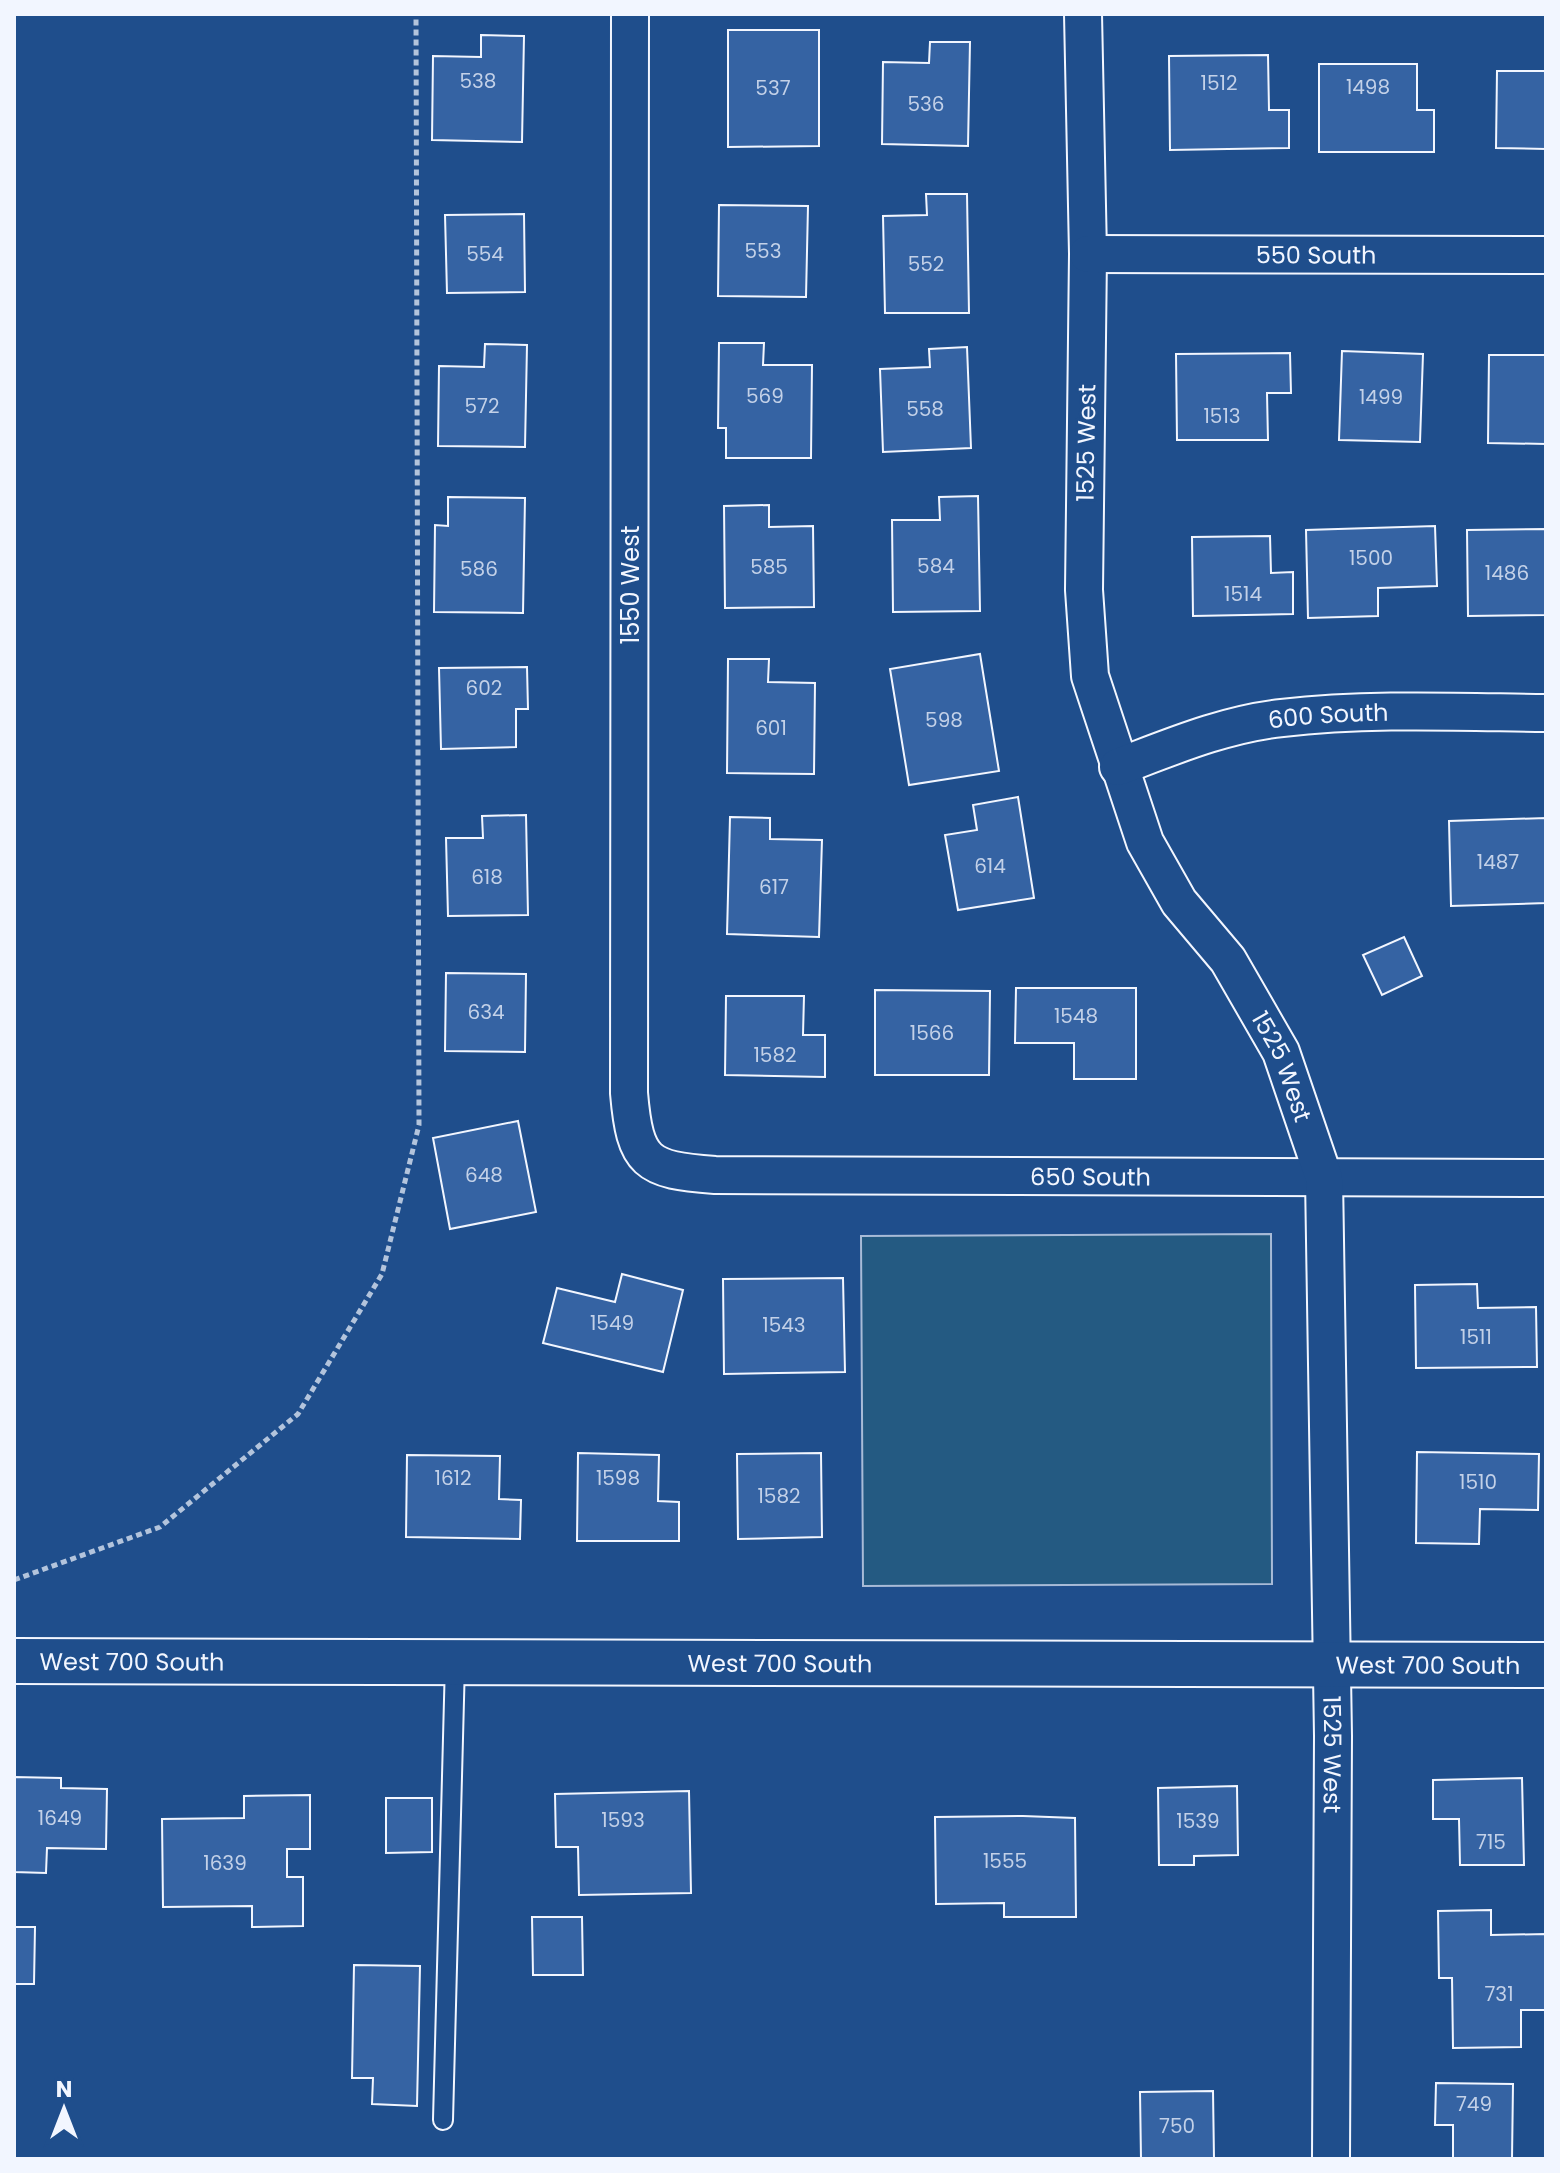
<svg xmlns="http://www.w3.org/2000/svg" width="1560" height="2173" font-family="Poppins,sans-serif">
<rect width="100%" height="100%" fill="#1f4e8c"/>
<polygon fill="#245a82" stroke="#a8bbd7" stroke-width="2" points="1271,1234 1272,1584 863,1586 861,1236"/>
<g fill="#3563a3" stroke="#f2f6ff" stroke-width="2">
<polygon points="728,30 819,30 819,146 728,147"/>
<polygon points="481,35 524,36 522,142 432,140 433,56 481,57"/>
<polygon points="930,42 970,42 968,146 882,144 883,62 929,63"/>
<polygon points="1268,55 1269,110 1289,110 1289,148 1170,150 1169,56"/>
<polygon points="1319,64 1417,64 1417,110 1434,110 1434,152 1319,152"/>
<polygon points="1497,71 1546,71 1546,149 1496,148"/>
<polygon points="926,194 967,194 969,313 885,313 883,216 927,215"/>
<polygon points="719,205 808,206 806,297 718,296"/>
<polygon points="524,214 525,292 447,293 445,215"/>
<polygon points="719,343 764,343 763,365 812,365 811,458 726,458 726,428 718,428"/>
<polygon points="485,344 527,345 525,447 438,446 439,366 484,367"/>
<polygon points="967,347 971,448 883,452 880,369 930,367 929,349"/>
<polygon points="1342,351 1423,354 1420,442 1339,440"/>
<polygon points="1290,353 1291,393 1267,393 1268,440 1177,440 1176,354"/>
<polygon points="1489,355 1546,355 1546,444 1488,443"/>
<polygon points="978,496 980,611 893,612 892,520 940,520 939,497"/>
<polygon points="448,497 525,498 523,613 434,612 435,525 448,526"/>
<polygon points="769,505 769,527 813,526 814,607 725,608 724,506"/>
<polygon points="1435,526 1437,586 1378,588 1378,616 1308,618 1306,530"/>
<polygon points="1546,529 1546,615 1468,616 1467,530"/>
<polygon points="1270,536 1271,573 1293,572 1293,614 1193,616 1192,537"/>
<polygon points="980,654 999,771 909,785 890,669"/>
<polygon points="728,659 769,659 768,682 815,683 814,774 727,773"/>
<polygon points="527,667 528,709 516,709 516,747 441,749 439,668"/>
<polygon points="1018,797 1034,898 958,910 945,835 977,830 973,805"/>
<polygon points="526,815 528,915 448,916 446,838 483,838 482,816"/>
<polygon points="730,817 770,818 770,839 822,840 819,937 727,934"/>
<polygon points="1546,818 1546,903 1451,906 1449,821"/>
<polygon points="1404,937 1422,976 1382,995 1363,955"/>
<polygon points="446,973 526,974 525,1052 445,1051"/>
<polygon points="1016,988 1136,988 1136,1079 1074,1079 1074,1043 1015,1043"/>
<polygon points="875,990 990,991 989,1075 875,1075"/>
<polygon points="726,996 804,996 803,1035 825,1035 825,1077 725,1075"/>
<polygon points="518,1121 536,1212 450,1229 433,1138"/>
<polygon points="622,1274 683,1290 663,1372 543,1343 557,1288 615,1302"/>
<polygon points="843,1278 845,1372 724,1374 723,1279"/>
<polygon points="1477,1284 1478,1308 1536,1307 1537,1367 1416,1368 1415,1285"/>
<polygon points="1417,1452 1539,1454 1538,1510 1480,1509 1479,1544 1416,1543"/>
<polygon points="578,1453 659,1455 658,1501 679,1502 679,1541 577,1541"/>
<polygon points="821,1453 822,1537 738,1539 737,1454"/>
<polygon points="407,1455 500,1456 499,1499 521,1500 520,1539 406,1537"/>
<polygon points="14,1777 61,1778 61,1788 107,1789 106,1849 47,1848 46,1873 14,1872"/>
<polygon points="1522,1778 1524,1865 1460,1865 1459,1819 1433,1819 1433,1780"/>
<polygon points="1237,1786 1238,1855 1194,1856 1194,1865 1159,1865 1158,1788"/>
<polygon points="689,1791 691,1893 579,1895 578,1847 556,1847 555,1794"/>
<polygon points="310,1795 310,1849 287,1849 287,1877 303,1877 303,1926 252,1927 252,1906 163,1907 162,1819 244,1818 244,1796"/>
<polygon points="386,1798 432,1798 432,1852 386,1853"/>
<polygon points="1023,1816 1075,1818 1076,1917 1004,1917 1004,1903 936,1904 935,1817"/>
<polygon points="1491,1910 1491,1935 1546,1934 1546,2010 1521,2010 1521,2047 1453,2048 1452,1978 1439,1978 1438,1911"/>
<polygon points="532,1917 582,1917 583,1975 533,1975"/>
<polygon points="14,1927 35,1927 34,1984 14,1984"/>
<polygon points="354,1965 420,1966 417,2106 372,2104 373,2078 352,2078"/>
<polygon points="1436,2083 1513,2084 1512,2159 1453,2159 1453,2125 1435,2125"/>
<polygon points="1213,2091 1214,2159 1141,2159 1140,2092"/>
</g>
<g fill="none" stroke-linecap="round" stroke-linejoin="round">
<g stroke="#f2f6ff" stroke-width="22">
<polyline id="service" points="443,2120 455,1662"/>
</g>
<g stroke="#f2f6ff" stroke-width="40">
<g id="minor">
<path id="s1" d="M630 14 629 1093C635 1163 646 1170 715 1175L1546 1178"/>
<path id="s2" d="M1083 14 1088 254 1084 590 1090 676 1145 842 1179 902 1228 960 1281 1052 1324 1178 1333 1736 1331 2159"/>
<path id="s3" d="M1088 254 1546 255"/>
<path id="s4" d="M1118 767C1171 747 1225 724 1282 718 1369 708 1459 712 1546 713"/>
</g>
</g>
<g stroke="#f2f6ff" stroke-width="48">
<g id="tertiary">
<path id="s5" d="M14 1661 1546 1665"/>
</g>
</g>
<polyline stroke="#b3c4dc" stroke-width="5" stroke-dasharray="6 4" stroke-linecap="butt" points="14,1580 160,1527 298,1414 382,1274 419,1125 416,14"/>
<use href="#service" stroke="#1f4e8c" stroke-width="18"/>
<use href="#minor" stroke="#1f4e8c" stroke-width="36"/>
<use href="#tertiary" stroke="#1f4e8c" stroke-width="44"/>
</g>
<g text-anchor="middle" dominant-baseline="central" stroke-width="6" stroke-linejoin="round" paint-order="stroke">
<g font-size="20" fill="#c3d1e8">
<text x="478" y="81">538</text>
<text x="1219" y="83">1512</text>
<text x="1368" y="87">1498</text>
<text x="773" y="88">537</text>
<text x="926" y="104">536</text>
<text x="763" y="251">553</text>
<text x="485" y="254">554</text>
<text x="926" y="264">552</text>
<text x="765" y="396">569</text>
<text x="1381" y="397">1499</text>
<text x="482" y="406">572</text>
<text x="925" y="409">558</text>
<text x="1222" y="416">1513</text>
<text x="1371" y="558">1500</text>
<text x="936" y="566">584</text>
<text x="769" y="567">585</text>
<text x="479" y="569">586</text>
<text x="1507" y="573">1486</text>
<text x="1243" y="594">1514</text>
<text x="484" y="688">602</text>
<text x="944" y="720">598</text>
<text x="771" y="728">601</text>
<text x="1498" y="862">1487</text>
<text x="990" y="866">614</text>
<text x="487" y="877">618</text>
<text x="774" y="887">617</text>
<text x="486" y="1012">634</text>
<text x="1076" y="1016">1548</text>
<text x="932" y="1033">1566</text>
<text x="775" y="1055">1582</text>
<text x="484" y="1175">648</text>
<text x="612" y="1323">1549</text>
<text x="784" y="1325">1543</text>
<text x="1476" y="1337">1511</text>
<text x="453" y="1478">1612</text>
<text x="618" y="1478">1598</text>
<text x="1478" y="1482">1510</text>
<text x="779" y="1496">1582</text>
<text x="60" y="1818">1649</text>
<text x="623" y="1820">1593</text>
<text x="1198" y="1821">1539</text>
<text x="1491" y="1842">715</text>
<text x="1005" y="1861">1555</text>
<text x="225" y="1863">1639</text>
<text x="1499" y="1994">731</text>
<text x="1474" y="2104">749</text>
<text x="1177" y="2126">750</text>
</g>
<g font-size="24" fill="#f2f6ff" stroke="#1f4e8c">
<text stroke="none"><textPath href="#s3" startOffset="228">550 South</textPath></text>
<text transform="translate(1086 443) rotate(-89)">1525 West</text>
<text transform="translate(630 585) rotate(-90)">1550 West</text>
<text stroke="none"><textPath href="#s4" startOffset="218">600 South</textPath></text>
<text stroke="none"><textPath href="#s2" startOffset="1102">1525 West</textPath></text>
<text stroke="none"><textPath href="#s1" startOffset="1594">650 South</textPath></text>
<text stroke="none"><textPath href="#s5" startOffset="118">West 700 South</textPath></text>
<text stroke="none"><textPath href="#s5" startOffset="766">West 700 South</textPath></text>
<text stroke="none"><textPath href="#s5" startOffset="1414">West 700 South</textPath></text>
<text stroke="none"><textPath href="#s2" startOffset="1798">1525 West</textPath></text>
</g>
</g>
<rect width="1560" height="2173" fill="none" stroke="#f2f6ff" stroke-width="32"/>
<g transform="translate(64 2109)" stroke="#1f4e8c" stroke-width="6" paint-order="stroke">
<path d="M0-6L14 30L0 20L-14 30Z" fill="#f2f6ff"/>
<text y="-12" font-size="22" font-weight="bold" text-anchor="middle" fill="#f2f6ff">N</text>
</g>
</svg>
